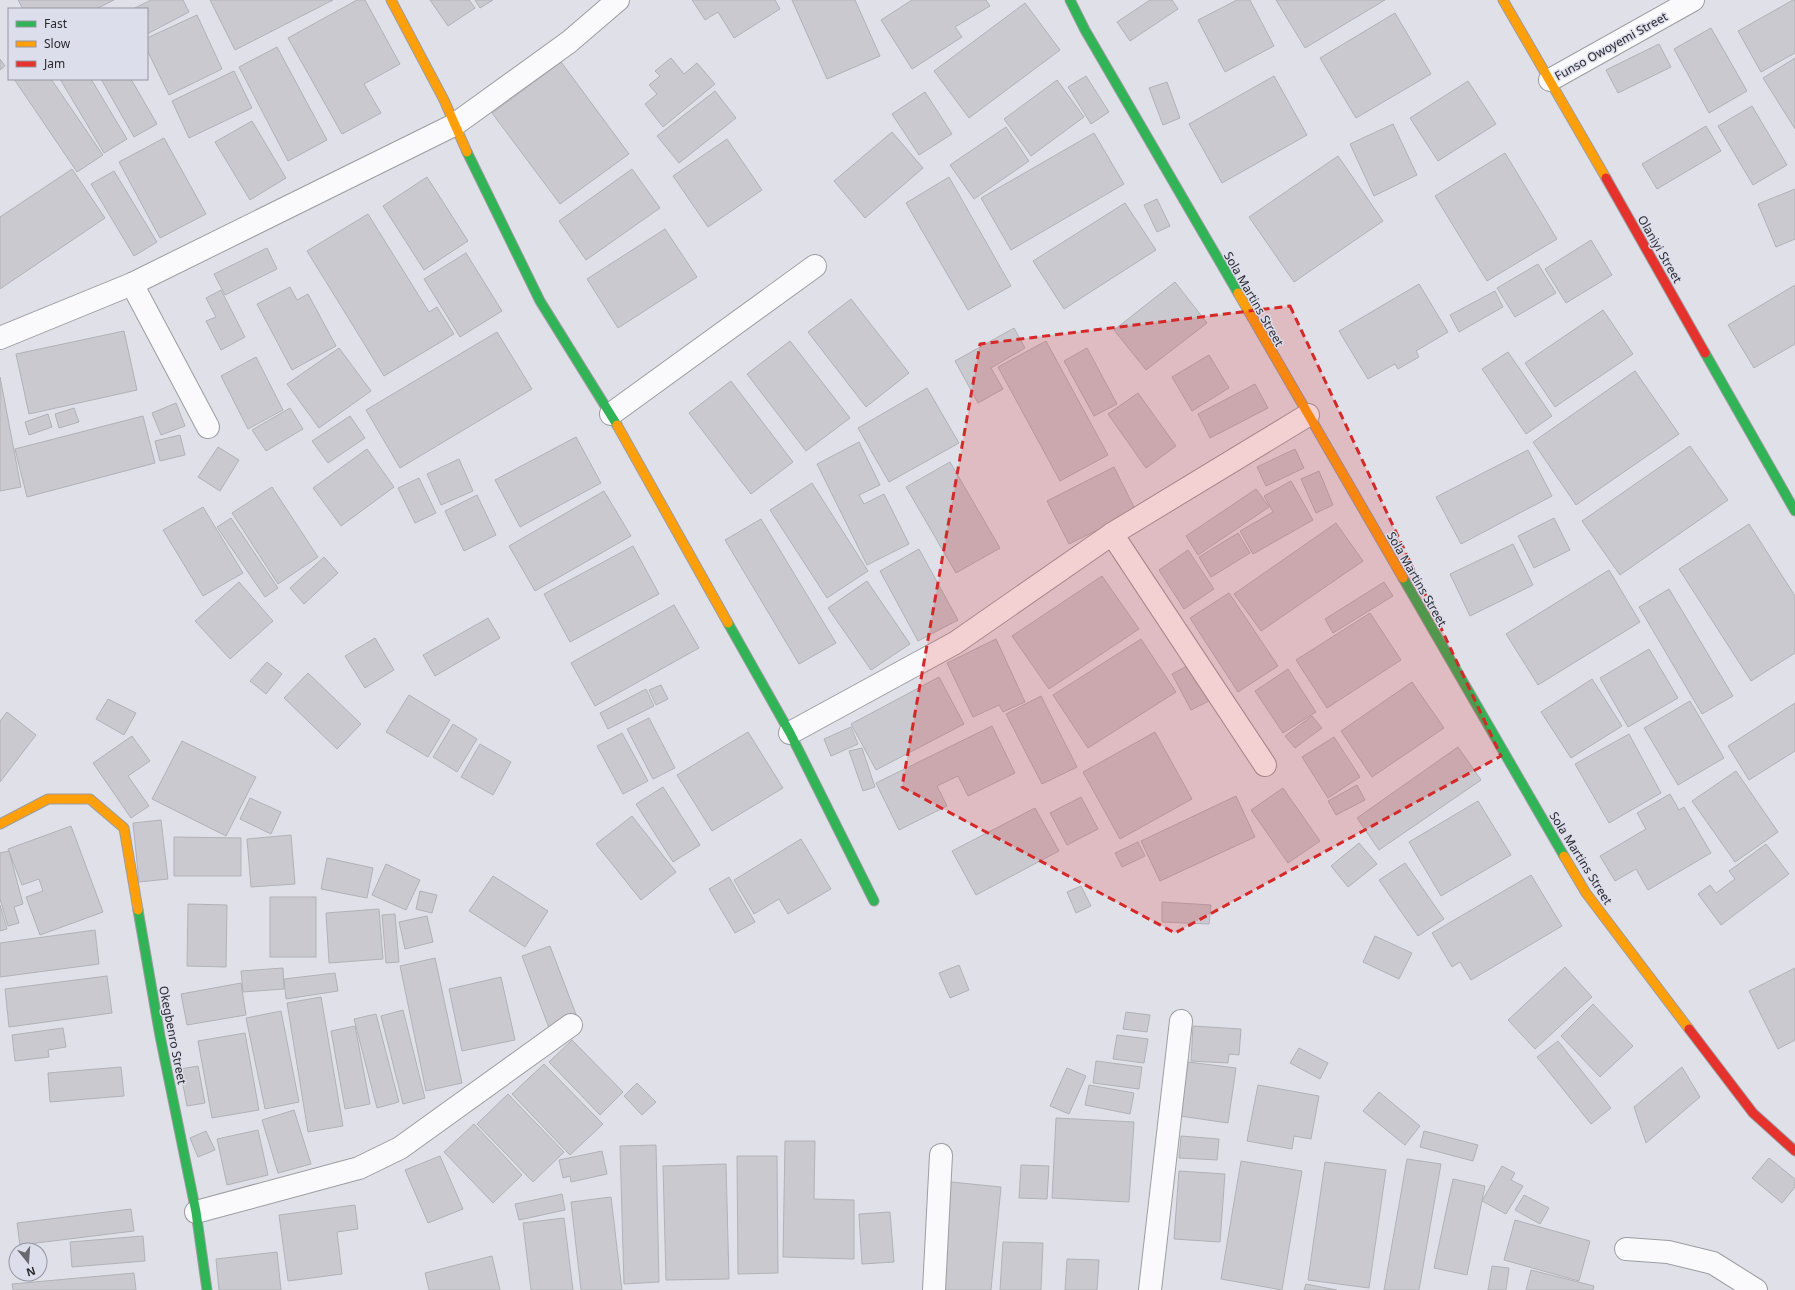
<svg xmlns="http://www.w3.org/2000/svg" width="1795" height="1290" font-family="'Noto Sans',sans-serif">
<rect width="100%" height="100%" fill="#e0e1e8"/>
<g fill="#c9c9cf" stroke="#b1b2b7">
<polygon points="18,0 114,0 96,9 23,9"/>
<polygon points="151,0 183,0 189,12 147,34 147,9 133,9"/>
<polygon points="210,0 333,0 235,50"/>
<polygon points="357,0 365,0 400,64 364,84 381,113 342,134 288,38"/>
<polygon points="430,0 469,0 475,8 448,26"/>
<polygon points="475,0 493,0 480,8"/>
<polygon points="692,0 775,0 780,9 734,38 718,12 705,20"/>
<polygon points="792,0 855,0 880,56 827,79"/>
<polygon points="912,0 986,0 990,6 955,27 962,37 912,69 881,20"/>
<polygon points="1150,0 1172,0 1178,9 1130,41 1117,22"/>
<polygon points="1237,0 1250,0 1274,46 1225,72 1198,20"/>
<polygon points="1276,0 1385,0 1305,48"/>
<polygon points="1793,0 1795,0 1795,53 1761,72 1738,31"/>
<polygon points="1025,3 1060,50 969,118 934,71"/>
<polygon points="1395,13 1431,74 1356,118 1320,58"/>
<polygon points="197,15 222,69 169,95 147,50 147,38"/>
<polygon points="1711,28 1747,91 1709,113 1674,49"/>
<polygon points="1659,44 1671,67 1618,93 1606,70"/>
<polygon points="277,47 327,140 288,161 239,67"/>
<polygon points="671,58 684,74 697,63 715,84 663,127 645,104 657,94 649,85 660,76 655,71"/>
<polygon points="1795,58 1795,129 1763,78"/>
<polygon points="0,59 5,66 0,70"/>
<polygon points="561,62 629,154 560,204 492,113"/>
<polygon points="234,71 252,108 189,138 172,101"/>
<polygon points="1086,76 1109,112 1091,124 1068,87"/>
<polygon points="1274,76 1307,135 1222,183 1189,124"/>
<polygon points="14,79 51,79 103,155 77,172"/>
<polygon points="60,79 91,79 127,139 104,153"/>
<polygon points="101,79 131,79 157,124 134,137"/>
<polygon points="1057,80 1084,117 1031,156 1004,119"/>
<polygon points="1468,81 1496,124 1438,161 1410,118"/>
<polygon points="1167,82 1180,118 1163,125 1149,88"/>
<polygon points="715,91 736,118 679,163 657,136"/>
<polygon points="925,92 952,134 919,155 892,114"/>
<polygon points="1752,106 1787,165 1753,185 1718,126"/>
<polygon points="252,121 286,178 250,200 215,142"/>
<polygon points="1393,124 1417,175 1374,196 1350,144"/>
<polygon points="1706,126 1721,151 1657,189 1642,164"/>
<polygon points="1006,127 1029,161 974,199 950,165"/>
<polygon points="892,132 923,168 865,218 834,181"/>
<polygon points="1094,133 1124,184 1011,250 981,198"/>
<polygon points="164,138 206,214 160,238 119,162"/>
<polygon points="727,139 762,190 708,227 673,176"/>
<polygon points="1505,153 1557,239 1487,281 1435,196"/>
<polygon points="1338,156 1383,221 1294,282 1249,217"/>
<polygon points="72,169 105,218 0,289 0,217"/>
<polygon points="632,169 660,208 586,260 559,221"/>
<polygon points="114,171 157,242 134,256 91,184"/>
<polygon points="427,177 468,241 424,270 383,206"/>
<polygon points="949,177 1011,286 968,310 906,203"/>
<polygon points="1795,189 1795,239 1776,247 1758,204"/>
<polygon points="1157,199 1170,226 1157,232 1144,205"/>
<polygon points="1125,203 1156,250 1064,309 1033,261"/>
<polygon points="368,214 429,312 437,307 454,334 384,376 307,251"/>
<polygon points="665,229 697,277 618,328 587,279"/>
<polygon points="1591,240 1612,275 1566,303 1545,269"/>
<polygon points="267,248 277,269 225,295 214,274"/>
<polygon points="466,253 502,311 460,337 424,279"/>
<polygon points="1538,264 1556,293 1515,317 1497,288"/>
<polygon points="1175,282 1207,323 1146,370 1114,330"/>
<polygon points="1419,284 1448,332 1416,351 1419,357 1398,369 1395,364 1368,379 1339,331"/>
<polygon points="1795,285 1795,344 1754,368 1728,325"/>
<polygon points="290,287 297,300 308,294 336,346 292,370 257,304"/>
<polygon points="221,290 245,337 221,350 206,321 216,317 206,298"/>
<polygon points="1495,291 1503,307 1459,332 1450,315"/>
<polygon points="851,299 909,373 866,407 808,332"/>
<polygon points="1603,310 1633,354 1555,407 1525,363"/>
<polygon points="1014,328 1025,348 991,368 1003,389 978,403 955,361"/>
<polygon points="124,331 137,390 29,414 16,354"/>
<polygon points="497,332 532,389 400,468 366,410"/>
<polygon points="790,341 850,418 806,451 747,374"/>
<polygon points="1046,341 1108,455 1060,481 998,367"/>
<polygon points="339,348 371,391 319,428 287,384"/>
<polygon points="1087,348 1117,404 1094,416 1064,361"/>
<polygon points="1508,352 1552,416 1526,434 1482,369"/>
<polygon points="1209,355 1229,388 1192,411 1172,377"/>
<polygon points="256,357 283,410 248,429 221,376"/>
<polygon points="1635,371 1679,434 1576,505 1533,442"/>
<polygon points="0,377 21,487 0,491"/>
<polygon points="731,381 793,462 751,494 689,413"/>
<polygon points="1255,384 1268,408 1210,438 1198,414"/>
<polygon points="927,388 959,443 889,482 858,428"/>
<polygon points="1138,393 1176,446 1146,468 1108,414"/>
<polygon points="176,403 185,426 161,435 152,413"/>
<polygon points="74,408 79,422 59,428 55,414"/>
<polygon points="290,408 303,429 266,451 252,430"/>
<polygon points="48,414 52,427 29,435 25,422"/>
<polygon points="143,416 155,463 27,497 15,449"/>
<polygon points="350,416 365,438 328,463 312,441"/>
<polygon points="180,435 185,455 160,461 155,441"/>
<polygon points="576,437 601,483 520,527 495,480"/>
<polygon points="859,442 880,485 859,495 864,504 884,494 909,544 867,565 817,464"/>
<polygon points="1690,446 1728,500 1620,575 1582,521"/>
<polygon points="218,447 239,460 220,491 198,477"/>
<polygon points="367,449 394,487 341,526 313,488"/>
<polygon points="1295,449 1304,468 1266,486 1257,467"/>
<polygon points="1528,450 1552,496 1461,544 1436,497"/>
<polygon points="459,459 473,491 441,505 427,474"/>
<polygon points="950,462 1000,548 956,573 906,487"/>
<polygon points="1114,467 1136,511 1069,544 1047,501"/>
<polygon points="1319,471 1333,505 1316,513 1301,479"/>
<polygon points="419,478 436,513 415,523 398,488"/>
<polygon points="1291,481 1313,520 1253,554 1240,531 1273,512 1264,496"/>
<polygon points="812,483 868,571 827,598 770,510"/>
<polygon points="272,487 318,557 278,584 232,513"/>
<polygon points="1256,489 1269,507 1198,555 1186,536"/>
<polygon points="604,491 631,536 535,591 509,546"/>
<polygon points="477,495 496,535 464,551 445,511"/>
<polygon points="203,507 243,573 203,596 163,530"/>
<polygon points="231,518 278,588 265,597 217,527"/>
<polygon points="1554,518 1570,550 1534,568 1518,536"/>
<polygon points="761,519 836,643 799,664 725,540"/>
<polygon points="1336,523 1363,561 1261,631 1234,594"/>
<polygon points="1749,524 1795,596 1795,653 1751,681 1679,569"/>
<polygon points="1238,533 1250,553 1211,577 1199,557"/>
<polygon points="1513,544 1533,585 1470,616 1450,574"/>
<polygon points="633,546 659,594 570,642 544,594"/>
<polygon points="919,549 958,620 918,641 880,571"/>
<polygon points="1188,550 1214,589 1184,609 1159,570"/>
<polygon points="324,557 338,573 304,604 290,588"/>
<polygon points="1609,570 1640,622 1538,685 1506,634"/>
<polygon points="1102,576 1139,629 1049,689 1012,636"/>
<polygon points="867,581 910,644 871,670 828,608"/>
<polygon points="239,582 273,621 230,659 195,621"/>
<polygon points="1384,582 1393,596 1333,633 1325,619"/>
<polygon points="1669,589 1733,696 1702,714 1639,607"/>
<polygon points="1229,593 1278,666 1238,692 1190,618"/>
<polygon points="674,605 699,648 595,706 571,663"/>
<polygon points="1370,613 1401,660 1327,708 1296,660"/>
<polygon points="488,618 500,638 435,676 423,655"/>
<polygon points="375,638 394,670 365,688 345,656"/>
<polygon points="996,639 1025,702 1003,712 999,705 973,717 947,663"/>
<polygon points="1141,639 1176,692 1088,748 1053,695"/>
<polygon points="1649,649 1678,698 1628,727 1600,678"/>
<polygon points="267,662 282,674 266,694 250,681"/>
<polygon points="1189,665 1209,701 1191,710 1172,674"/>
<polygon points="1288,669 1316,712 1283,733 1255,691"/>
<polygon points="308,673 361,724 337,749 284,698"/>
<polygon points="939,677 964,724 876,770 851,724"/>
<polygon points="1592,679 1622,726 1571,758 1541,712"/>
<polygon points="1412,682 1444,728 1372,777 1341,731"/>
<polygon points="661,685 668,699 656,705 649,690"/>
<polygon points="646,689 654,706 608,729 600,713"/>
<polygon points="409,695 450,720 428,757 386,732"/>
<polygon points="1041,696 1077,767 1042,784 1006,714"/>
<polygon points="108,699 136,713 124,735 96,719"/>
<polygon points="1690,701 1724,758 1678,785 1644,728"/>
<polygon points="1795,703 1795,751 1749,780 1728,746"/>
<polygon points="7,712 36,735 0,782 0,721"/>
<polygon points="1312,716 1322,728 1295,748 1285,736"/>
<polygon points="649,718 675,768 653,779 627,729"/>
<polygon points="453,724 477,739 457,772 433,757"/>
<polygon points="992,726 1015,773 968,796 958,776 937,786 947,806 899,830 876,783"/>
<polygon points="851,727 858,744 831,756 824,739"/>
<polygon points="748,732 783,788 712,831 677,775"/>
<polygon points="1155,732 1192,799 1120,839 1083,772"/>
<polygon points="622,733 648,781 623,794 597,746"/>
<polygon points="1629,734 1661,793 1609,823 1575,764"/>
<polygon points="132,736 150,761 128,776 149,806 131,818 93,763"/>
<polygon points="1334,737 1360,777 1328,798 1302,757"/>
<polygon points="182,741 256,777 226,836 152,799"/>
<polygon points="480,744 511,762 493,795 461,777"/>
<polygon points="1458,747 1481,780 1379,850 1357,818"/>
<polygon points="862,748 875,787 863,791 849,751"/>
<polygon points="1736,771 1778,832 1735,862 1692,801"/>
<polygon points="1357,785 1365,800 1336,815 1328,801"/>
<polygon points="663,787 700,845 673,862 636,804"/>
<polygon points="1283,788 1320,841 1288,863 1251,810"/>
<polygon points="1670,794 1679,810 1684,807 1711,853 1648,890 1636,869 1615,881 1600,856 1646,829 1637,813"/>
<polygon points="1236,796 1255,837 1160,881 1141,841"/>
<polygon points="1081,797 1098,829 1067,845 1050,813"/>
<polygon points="250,798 281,812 271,834 240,819"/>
<polygon points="1478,801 1511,855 1441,896 1409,842"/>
<polygon points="1035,808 1059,851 976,895 952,851"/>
<polygon points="632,816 676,872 641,900 596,844"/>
<polygon points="161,820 168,879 139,882 133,823"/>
<polygon points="71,826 103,912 40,935 26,897 43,891 39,879 22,885 8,849"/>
<polygon points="291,835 295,884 251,887 247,839"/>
<polygon points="174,837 241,838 241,876 174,876"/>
<polygon points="801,839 831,889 788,914 779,899 754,914 734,880"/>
<polygon points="1138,842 1145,856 1122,867 1115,853"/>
<polygon points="1359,843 1377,864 1348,887 1331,866"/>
<polygon points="1766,844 1789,874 1721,925 1698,894 1710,885 1716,893 1735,879 1729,871"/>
<polygon points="9,851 23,904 14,907 19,923 8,926 0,899 0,853"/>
<polygon points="327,858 373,868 367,898 321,889"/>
<polygon points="1405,863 1444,919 1418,936 1379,880"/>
<polygon points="386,864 420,880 406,910 372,895"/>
<polygon points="1531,875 1562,926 1471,980 1460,962 1452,967 1432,933"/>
<polygon points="493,876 548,911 525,947 469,911"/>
<polygon points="729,877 755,922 735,933 709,889"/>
<polygon points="1081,886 1091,906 1076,913 1067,892"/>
<polygon points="420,891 437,895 432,913 416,909"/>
<rect x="270" y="897" width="46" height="60"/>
<polygon points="1162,902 1211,905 1209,924 1162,922"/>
<polygon points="188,904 227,905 226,967 187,966"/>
<polygon points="0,905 7,929 0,931"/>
<polygon points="379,909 383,959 329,963 326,913"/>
<polygon points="395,914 399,962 386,963 382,915"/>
<polygon points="427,916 433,942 405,949 399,922"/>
<polygon points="95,930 99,964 0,977 0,943"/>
<polygon points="1375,936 1412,953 1399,979 1363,962"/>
<polygon points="550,946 577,1017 549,1028 522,956"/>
<polygon points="435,958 462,1083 426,1091 400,966"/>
<polygon points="959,965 969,990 950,998 939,973"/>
<polygon points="1565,967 1592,997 1535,1049 1508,1020"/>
<polygon points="283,968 284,989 243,992 241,971"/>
<polygon points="1795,968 1795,1040 1778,1049 1749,991"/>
<polygon points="335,973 338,991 286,999 284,979"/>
<polygon points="107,976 112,1013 9,1027 5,989"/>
<polygon points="501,977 515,1040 462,1051 449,989"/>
<polygon points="241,983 246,1015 187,1025 181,994"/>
<polygon points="321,997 343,1126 308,1132 287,1003"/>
<polygon points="1593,1004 1633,1046 1600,1077 1561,1036"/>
<polygon points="403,1010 425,1098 403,1104 381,1016"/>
<polygon points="281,1011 299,1102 265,1109 246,1018"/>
<polygon points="1126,1012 1150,1015 1147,1032 1123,1029"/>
<polygon points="376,1014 399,1102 377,1108 354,1019"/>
<polygon points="355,1026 370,1104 345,1109 331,1031"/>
<polygon points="1193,1026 1241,1029 1239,1055 1229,1054 1228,1063 1191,1061"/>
<polygon points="63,1028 66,1047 48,1050 49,1057 15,1061 12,1035"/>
<polygon points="245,1033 259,1110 212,1118 198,1041"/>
<polygon points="1117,1035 1148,1039 1144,1063 1113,1059"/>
<polygon points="572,1040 623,1092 600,1115 549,1062"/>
<polygon points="1558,1041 1611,1108 1591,1124 1537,1057"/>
<polygon points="1299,1048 1328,1063 1320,1079 1290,1063"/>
<polygon points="1096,1061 1142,1067 1139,1089 1093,1083"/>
<polygon points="1188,1062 1236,1068 1228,1123 1180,1116"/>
<polygon points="544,1064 603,1124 570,1155 512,1094"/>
<polygon points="198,1066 205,1103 187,1106 180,1069"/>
<polygon points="121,1067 124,1096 50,1102 48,1073"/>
<polygon points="1682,1067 1700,1097 1646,1143 1634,1107"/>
<polygon points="1067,1068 1086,1076 1069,1114 1050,1106"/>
<polygon points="637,1083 656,1102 642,1115 624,1096"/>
<polygon points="1089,1085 1134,1093 1130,1114 1085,1105"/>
<polygon points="1258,1085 1319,1096 1311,1139 1294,1136 1292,1149 1247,1141"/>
<polygon points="1379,1092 1420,1126 1405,1145 1363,1111"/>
<polygon points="508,1094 564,1152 533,1182 477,1124"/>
<polygon points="294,1110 311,1164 278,1173 262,1120"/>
<polygon points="1056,1118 1134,1122 1129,1202 1052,1198"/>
<polygon points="474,1124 522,1175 493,1203 444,1152"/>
<polygon points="258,1130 268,1175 227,1185 217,1139"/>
<polygon points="206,1131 215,1150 198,1157 190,1138"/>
<polygon points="1424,1131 1478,1145 1473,1161 1420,1147"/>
<polygon points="1181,1136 1219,1139 1217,1160 1179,1158"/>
<polygon points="785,1141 815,1141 814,1199 854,1200 854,1259 783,1257"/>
<polygon points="656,1145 659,1282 624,1284 620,1146"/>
<polygon points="602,1151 607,1174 571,1182 570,1176 563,1178 559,1160"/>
<polygon points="440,1156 463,1209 428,1223 405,1170"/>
<polygon points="737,1156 777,1156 778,1273 738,1274"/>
<polygon points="1769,1158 1795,1179 1795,1187 1782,1203 1752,1178"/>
<polygon points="1407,1159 1441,1164 1419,1290 1384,1290"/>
<polygon points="1241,1161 1302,1171 1282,1290 1221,1279"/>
<polygon points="1325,1162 1386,1170 1369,1288 1308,1280"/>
<polygon points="726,1164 729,1279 666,1280 663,1166"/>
<polygon points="1021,1165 1049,1166 1047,1199 1019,1198"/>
<polygon points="1502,1166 1515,1173 1511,1180 1523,1186 1506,1214 1482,1201"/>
<polygon points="1179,1171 1225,1174 1220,1242 1174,1239"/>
<polygon points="1453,1179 1485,1186 1467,1275 1434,1268"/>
<polygon points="951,1182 1001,1187 991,1290 941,1290"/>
<polygon points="562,1194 565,1210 519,1220 515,1204"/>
<polygon points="1524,1195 1549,1208 1540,1224 1515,1210"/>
<polygon points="611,1197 622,1290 581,1290 571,1202"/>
<polygon points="355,1205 358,1229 337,1232 342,1274 288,1281 279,1215"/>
<polygon points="131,1209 134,1231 20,1245 17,1223"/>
<polygon points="890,1212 894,1262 862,1264 859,1214"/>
<polygon points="564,1218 573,1290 531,1290 523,1223"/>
<polygon points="1515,1220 1590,1241 1579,1281 1504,1260"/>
<polygon points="143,1236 145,1261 72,1267 70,1242"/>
<polygon points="1003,1242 1043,1243 1041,1290 1000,1290"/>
<polygon points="277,1252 281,1290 219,1290 216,1259"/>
<polygon points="492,1256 500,1290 429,1290 425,1273"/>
<polygon points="1067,1259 1099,1260 1097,1290 1065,1290"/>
<polygon points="1492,1266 1509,1268 1506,1290 1488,1290"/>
<polygon points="1531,1270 1594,1286 1593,1290 1526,1290"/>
<polygon points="134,1273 136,1290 13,1290 12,1284"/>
<polygon points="1306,1284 1337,1290 1304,1290"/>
</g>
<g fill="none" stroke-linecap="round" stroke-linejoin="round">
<g stroke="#9c9da2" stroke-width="24">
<g id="street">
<polyline points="1550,80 1693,0"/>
<polyline points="132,284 208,427"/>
<polyline points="0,338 132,284 454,125 569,42 618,0"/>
<polyline points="611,414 815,266"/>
<polyline points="1112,534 1265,765"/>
<polyline points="790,733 955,643 1112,534 1308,415"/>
<polyline points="196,1212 359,1168 400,1148 571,1025"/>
<polyline points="1626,1249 1668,1252 1713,1263 1756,1290"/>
<polyline points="934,1290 941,1155"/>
<polyline points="1150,1290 1181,1021"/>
</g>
</g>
<g stroke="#9c9da2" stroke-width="11">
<g id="fast">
<polyline points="1070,0 1085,30 1238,293"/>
<polyline points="467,152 540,301 617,425"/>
<polyline points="1705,353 1795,511"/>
<polyline points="1403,578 1564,856"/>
<polyline points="728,623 790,733 874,901"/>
<polyline points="138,910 160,1036 196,1212 207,1290"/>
</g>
</g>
<g stroke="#9c9da2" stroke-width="11">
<g id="slow">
<polyline points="391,0 444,100 467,152"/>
<polyline points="1503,0 1606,178"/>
<polyline points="1238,293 1403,578"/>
<polyline points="617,425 728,623"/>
<polyline points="0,824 48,799 90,799 124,828 138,910"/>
<polyline points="1564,856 1586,893 1689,1029"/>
</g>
</g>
<g stroke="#9c9da2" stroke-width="11">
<g id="jam">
<polyline points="1606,178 1705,353"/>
<polyline points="1689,1029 1753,1113 1795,1151"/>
</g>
</g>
<use href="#street" stroke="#fafafc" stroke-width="22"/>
<use href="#fast" stroke="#30b455" stroke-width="9"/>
<use href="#slow" stroke="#ff9f0a" stroke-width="9"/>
<use href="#jam" stroke="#e5322d" stroke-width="9"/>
</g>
<path fill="#d62828" fill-opacity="0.2" stroke="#d62828" stroke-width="3" stroke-dasharray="8 5" stroke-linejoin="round" d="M1290 306 1501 756 1175 933 902 787 980 344Z"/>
<g text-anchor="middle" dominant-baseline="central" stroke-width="3" stroke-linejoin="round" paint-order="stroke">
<g font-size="12" fill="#28282d" stroke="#dddeec">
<text transform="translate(1611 46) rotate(-29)">Funso Owoyemi Street</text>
<text transform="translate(1660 249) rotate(60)">Olaniyi Street</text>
<text transform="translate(1254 299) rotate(60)">Sola Martins Street</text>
<text transform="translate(1417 579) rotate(60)">Sola Martins Street</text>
<text transform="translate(1581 858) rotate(58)">Sola Martins Street</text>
<text transform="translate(173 1035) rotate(79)">Okegbenro Street</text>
</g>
</g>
<rect x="8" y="8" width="140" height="72" fill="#dddeec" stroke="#9595a0"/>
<rect x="16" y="21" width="20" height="6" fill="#30b455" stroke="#9595a0"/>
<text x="44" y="28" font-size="12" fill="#28282d">Fast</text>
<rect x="16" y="41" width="20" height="6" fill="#ff9f0a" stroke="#9595a0"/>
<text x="44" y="48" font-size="12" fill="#28282d">Slow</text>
<rect x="16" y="61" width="20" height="6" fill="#e5322d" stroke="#9595a0"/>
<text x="44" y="68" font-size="12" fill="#28282d">Jam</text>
<g transform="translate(28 1262) rotate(163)"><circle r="19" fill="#dddeec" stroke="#9595a0"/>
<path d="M0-3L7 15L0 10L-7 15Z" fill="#68696e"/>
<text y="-6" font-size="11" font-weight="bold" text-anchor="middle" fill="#28282d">N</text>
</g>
</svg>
